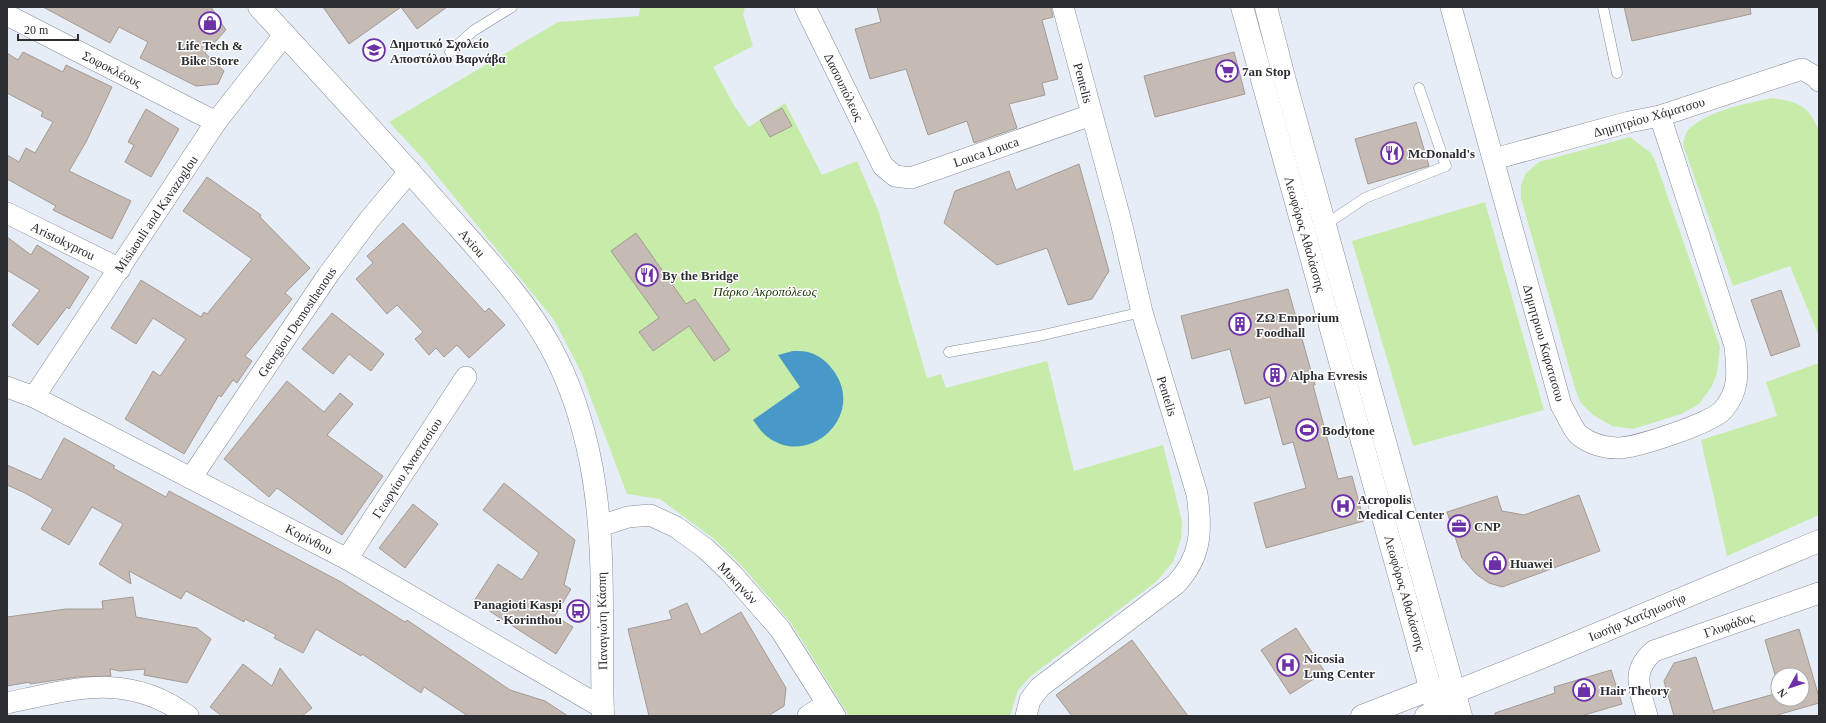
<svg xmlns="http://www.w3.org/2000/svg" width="1826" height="723" font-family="'Times New Roman',serif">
<rect width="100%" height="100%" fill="#e6edf7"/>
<g fill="#c7ecaa">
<polygon points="640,7 745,7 743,15 753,46 713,67 735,107 749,127 785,103 822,175 857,161 878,210 927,378 941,374 946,388 1047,361 1074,471 1163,445 1182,522 1181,539 1173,562 1157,581 1031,676 1018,690 1010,716 849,716 791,623 741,565 714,539 660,499 627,494 581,372 554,320 425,161 389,122 558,22 639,16"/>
<path d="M1772 98C1798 102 1809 105 1819 131V336L1790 266 1733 286 1683 145C1684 141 1685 134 1688 130 1708 110 1746 104 1772 98Z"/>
<polygon points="1630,137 1651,153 1656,163 1720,347 1717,373 1712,386 1699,404 1681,414 1633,429 1612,426 1593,415 1580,402 1574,385 1521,198 1521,185 1526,173 1539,162"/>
<polygon points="1485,202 1544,410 1413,446 1352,241"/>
<polygon points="1819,363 1819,515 1727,556 1701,440 1777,416 1766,382"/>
</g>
<path fill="#4899c7" d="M793 351C799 351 806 351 811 353 820 356 828 363 833 370 868 416 806 472 764 434 760 430 756 424 753 420L800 387 778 355Z"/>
<g fill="#c6bbb4" stroke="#a49a93">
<polygon points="43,7 211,7 226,30 205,53 224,71 218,84 196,86 140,58 148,42 119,27 110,43"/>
<polygon points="323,7 447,7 417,29 401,7 349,44"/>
<polygon points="877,7 1051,7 1053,17 1042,20 1058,79 1042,83 1045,95 1009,104 1017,128 974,143 967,121 928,135 906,69 870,79 855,29 881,22"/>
<polygon points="1624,7 1750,7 1751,14 1632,41"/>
<polygon points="23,52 63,72 66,65 112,87 86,142 69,171 131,201 112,239 53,210 56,206 7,179 7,155 19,162 26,148 35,153 53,122 41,116 43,112 7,93 7,53 18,60"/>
<polygon points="1234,52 1245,94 1155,117 1144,76"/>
<polygon points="782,108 792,126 770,137 760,120"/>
<polygon points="146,109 179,129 151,177 125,162 134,145 128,142"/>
<polygon points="1416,122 1429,166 1368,184 1355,139"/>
<polygon points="1079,164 1109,271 1092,299 1068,305 1047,248 997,265 944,223 955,191 1009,171 1016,190"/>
<polygon points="207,177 261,215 260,217 310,268 285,293 292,299 245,356 252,361 237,383 233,380 221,397 219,395 184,454 125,419 153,371 160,376 186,339 153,318 136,344 111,328 141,280 201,317 204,312 207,314 252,259 183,211"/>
<polygon points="403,223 485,312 489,308 505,325 469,358 457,345 444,357 436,348 429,355 415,339 423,332 397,305 387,314 356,279 373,263 367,256"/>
<polygon points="636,233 686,304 695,299 730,350 714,361 689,326 653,351 639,332 659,318 611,251"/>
<polygon points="7,237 31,255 37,245 89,277 69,309 67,307 38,345 12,325 40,290 7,270"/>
<polygon points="1288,289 1315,385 1313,385 1338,479 1352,476 1364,521 1266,548 1254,503 1306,488 1293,442 1283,445 1270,397 1245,404 1230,349 1192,359 1181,316"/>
<polygon points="1781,290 1800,346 1771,356 1751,300"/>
<polygon points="332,313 384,354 371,371 349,354 333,374 302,349"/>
<polygon points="287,381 324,412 340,393 353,404 327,435 383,476 342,535 277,488 269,497 224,459"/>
<polygon points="64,438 115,466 113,468 166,497 169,491 341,582 405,622 407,620 510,690 545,701 568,716 468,716 424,687 421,693 362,654 361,656 316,629 303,653 274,638 276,635 245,619 244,622 186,591 181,599 129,571 131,584 99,564 123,524 92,507 69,545 41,529 53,509 25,493 7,485 7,465 41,480"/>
<polygon points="504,483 575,540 564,585 571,589 555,616 573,627 556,654 474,601 498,564 522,580 539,553 483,510"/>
<polygon points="1579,495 1600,551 1502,587 1489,583 1476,574 1462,558 1447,512 1497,496 1502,511 1524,515"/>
<polygon points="413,504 438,524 405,568 379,548"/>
<polygon points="133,597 136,617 197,628 211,639 187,683 144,675 145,669 120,671 110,669 111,676 77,677 30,684 30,682 7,686 7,617 66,609 103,609 102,601"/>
<polygon points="687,603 701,635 741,612 786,688 784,706 768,716 649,716 628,629 672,619 669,611"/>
<polygon points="1296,628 1325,672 1290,694 1261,650"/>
<polygon points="1799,629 1819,697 1819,703 1774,716 1674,716 1664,681 1674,663 1696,657 1714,713 1713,711 1778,693 1778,699 1802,699 1802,675 1778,675 1778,685 1765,640"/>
<polygon points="1132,640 1188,716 1072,716 1056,695"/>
<polygon points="243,664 272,686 280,668 312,708 302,716 222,716 210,707"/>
<polygon points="1611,670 1622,704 1581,716 1495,716 1495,713 1555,693 1554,687"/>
</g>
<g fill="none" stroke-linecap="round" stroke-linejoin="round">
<g stroke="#868d96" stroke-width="11">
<g id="service">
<polyline points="1603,7 1617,73"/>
<polyline points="450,52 473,31 512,7"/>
<polyline points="1325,225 1365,198 1446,166 1419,88"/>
<polyline points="949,352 1039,336 1142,312"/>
</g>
</g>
<g stroke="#868d96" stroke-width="22">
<g id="minor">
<polyline points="805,7 883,166 895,176 911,178 1091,115"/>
<path d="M1451 7 1561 405C1566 413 1574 432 1580 436 1591 444 1605 448 1618 448 1636 448 1712 423 1723 410 1741 389 1737 370 1735 346L1660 116"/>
<polyline points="7,15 216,122"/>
<polyline points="1494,159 1629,122 1660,116 1802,69 1816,77 1819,81"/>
<polyline points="7,213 120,269"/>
<polyline points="7,387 34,397 347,559 603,708"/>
<polyline points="34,397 216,122 285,34"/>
<polyline points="191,478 328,275 369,220 410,171"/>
<polyline points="600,526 628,517 650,515 676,527 706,549 731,573 780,629 835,716"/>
<polyline points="347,559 466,377"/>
<path d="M7 703C73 689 128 671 188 716"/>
<polyline points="808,716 827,704"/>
<path d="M1026 716 1030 700 1040 687 1176 584C1202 556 1202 530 1197 494L1142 312 1121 222 1063 7"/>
<path d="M1647 716C1640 690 1630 671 1654 651L1819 593"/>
</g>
</g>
<g stroke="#868d96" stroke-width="23">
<path id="tertiary" d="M259 7C322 75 385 143 446 213 483 255 523 297 550 346 570 382 583 423 591 464 607 547 600 632 603 716"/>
</g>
<g stroke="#868d96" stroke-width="23">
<g id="secondary">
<polyline points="1362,716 1431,689 1450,691"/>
<polyline points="1426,716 1437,712 1455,692 1540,658 1819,541"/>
</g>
</g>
<g stroke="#868d96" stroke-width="23">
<g id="primary">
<polyline points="1242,7 1438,716"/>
<polyline points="1266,7 1285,81 1461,716"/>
</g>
</g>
<use href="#service" stroke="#fff" stroke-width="10"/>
<use href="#minor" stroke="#fff" stroke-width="21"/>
<use href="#tertiary" stroke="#fff" stroke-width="22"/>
<use href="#secondary" stroke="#fff" stroke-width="22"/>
<use href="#primary" stroke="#fff" stroke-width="22"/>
</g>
<defs>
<g id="shop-ring" transform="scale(1.15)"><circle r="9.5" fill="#fff" stroke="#6d31a7" stroke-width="1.5"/><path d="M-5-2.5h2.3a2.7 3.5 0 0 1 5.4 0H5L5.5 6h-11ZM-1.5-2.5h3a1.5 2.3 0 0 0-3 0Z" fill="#6d31a7"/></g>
<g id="school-ring" transform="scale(1.15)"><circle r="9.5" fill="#fff" stroke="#6d31a7" stroke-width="1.5"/><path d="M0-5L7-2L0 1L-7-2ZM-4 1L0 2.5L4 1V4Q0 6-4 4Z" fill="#6d31a7"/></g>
<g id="supermarket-ring" transform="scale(1.15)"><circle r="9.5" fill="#fff" stroke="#6d31a7" stroke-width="1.5"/><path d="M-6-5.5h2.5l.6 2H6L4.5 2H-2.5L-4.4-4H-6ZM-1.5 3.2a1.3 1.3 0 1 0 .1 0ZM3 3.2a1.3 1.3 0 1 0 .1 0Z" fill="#6d31a7"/></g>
<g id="restaurant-ring" transform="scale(1.15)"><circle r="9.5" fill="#fff" stroke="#6d31a7" stroke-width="1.5"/><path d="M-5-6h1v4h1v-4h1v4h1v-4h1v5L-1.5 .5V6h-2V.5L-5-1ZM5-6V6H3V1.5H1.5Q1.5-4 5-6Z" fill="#6d31a7"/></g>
<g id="building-ring" transform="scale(1.15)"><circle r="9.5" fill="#fff" stroke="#6d31a7" stroke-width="1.5"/><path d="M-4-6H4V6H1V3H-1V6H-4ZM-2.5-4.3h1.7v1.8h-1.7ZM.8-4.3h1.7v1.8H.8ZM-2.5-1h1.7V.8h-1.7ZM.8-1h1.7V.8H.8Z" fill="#6d31a7"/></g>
<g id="stadium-ring" transform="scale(1.15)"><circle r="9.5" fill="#fff" stroke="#6d31a7" stroke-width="1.5"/><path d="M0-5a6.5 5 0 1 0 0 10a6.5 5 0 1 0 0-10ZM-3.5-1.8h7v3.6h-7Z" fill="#6d31a7"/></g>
<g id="hospital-ring" transform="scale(1.15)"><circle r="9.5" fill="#fff" stroke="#6d31a7" stroke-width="1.5"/><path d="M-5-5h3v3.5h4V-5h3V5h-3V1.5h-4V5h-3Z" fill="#6d31a7"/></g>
<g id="office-ring" transform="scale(1.15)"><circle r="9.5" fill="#fff" stroke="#6d31a7" stroke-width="1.5"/><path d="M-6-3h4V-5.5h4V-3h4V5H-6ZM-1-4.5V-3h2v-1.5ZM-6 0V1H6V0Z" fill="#6d31a7"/></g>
<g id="bus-ring" transform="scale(1.15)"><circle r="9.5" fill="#fff" stroke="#6d31a7" stroke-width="1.5"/><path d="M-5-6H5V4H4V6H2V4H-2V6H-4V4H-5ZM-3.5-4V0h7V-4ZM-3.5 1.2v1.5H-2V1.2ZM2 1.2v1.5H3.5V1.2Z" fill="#6d31a7"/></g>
</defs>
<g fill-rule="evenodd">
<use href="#shop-ring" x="210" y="23"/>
<use href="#school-ring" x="374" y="50"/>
<use href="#supermarket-ring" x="1227" y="71"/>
<use href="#restaurant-ring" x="1392" y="153"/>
<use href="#restaurant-ring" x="647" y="275"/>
<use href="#building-ring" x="1240" y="324"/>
<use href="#building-ring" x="1275" y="375"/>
<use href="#stadium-ring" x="1307" y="430"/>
<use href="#hospital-ring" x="1343" y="506"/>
<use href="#office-ring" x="1459" y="526"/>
<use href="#shop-ring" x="1495" y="563"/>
<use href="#bus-ring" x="578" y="611"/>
<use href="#hospital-ring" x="1288" y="665"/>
<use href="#shop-ring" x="1584" y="690"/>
</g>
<g text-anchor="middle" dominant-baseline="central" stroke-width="3" stroke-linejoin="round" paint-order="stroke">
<g font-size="13" font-weight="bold" fill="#2b2d31" stroke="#fff" text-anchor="start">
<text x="390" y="43">Δημοτικό Σχολείο<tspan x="390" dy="15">Αποστόλου Βαρνάβα</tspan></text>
<text x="210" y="45" text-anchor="middle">Life Tech &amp;<tspan x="210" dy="15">Bike Store</tspan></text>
<text x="1242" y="71">7an Stop</text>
<text x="1408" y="153">McDonald's</text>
<text x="662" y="275">By the Bridge</text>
<text x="1256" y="317">ΖΩ Emporium<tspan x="1256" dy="15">Foodhall</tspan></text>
<text x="1290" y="375">Alpha Evresis</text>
<text x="1322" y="430">Bodytone</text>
<text x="1358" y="499">Acropolis<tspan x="1358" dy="15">Medical Center</tspan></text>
<text x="1474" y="526">CNP</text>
<text x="1510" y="563">Huawei</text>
<text x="562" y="604" text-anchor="end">Panagioti Kaspi<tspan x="562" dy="15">- Korinthou</tspan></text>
<text x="1304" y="658">Nicosia<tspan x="1304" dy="15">Lung Center</tspan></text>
<text x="1600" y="690">Hair Theory</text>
</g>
<g font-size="13" fill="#2b2d31" stroke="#fff">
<text transform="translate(112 69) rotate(27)">Σοφοκλέους</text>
<text transform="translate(1083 83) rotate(75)">Pentelis</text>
<text transform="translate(844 87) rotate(64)">Δασουπόλεως</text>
<text transform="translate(1649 117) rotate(-16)">Δημητρίου Χάματσου</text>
<text transform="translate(986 152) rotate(-19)">Louca Louca</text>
<text transform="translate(156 214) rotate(-56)">Misiaouli and Kavazoglou</text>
<text transform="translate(1305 234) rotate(74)">Λεωφόρος Αθαλάσσης</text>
<text transform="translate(63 241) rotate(26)">Aristokyprou</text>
<text transform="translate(472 243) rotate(49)">Axiou</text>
<text transform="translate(297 322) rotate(-56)">Georgiou Demosthenous</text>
<text transform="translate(1544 343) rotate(74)">Δημητριου Καρατασου</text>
<text transform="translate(1167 396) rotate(73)">Pentelis</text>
<text transform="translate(407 468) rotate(-57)">Γεωργίου Αναστασίου</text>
<text transform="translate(309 539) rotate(27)">Κορίνθου</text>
<text transform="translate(738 583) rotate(47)">Μυκηνών</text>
<text transform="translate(1405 593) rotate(74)">Λεωφόρος Αθαλάσσης</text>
<text transform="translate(1637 617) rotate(-23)">Ιωσήφ Χατζηιωσήφ</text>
<text transform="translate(602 621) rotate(-91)">Παναγιώτη Κάσπη</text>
<text transform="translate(1729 625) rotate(-19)">Γλυφάδος</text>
</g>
<g font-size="13" font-style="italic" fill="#1d3502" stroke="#fff">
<text x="765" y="291">Πάρκο Ακροπόλεως</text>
</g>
</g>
<rect width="1826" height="723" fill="none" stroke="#2b2d31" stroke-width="16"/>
<g transform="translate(1790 687) rotate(231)"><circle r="19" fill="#ffffff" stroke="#aaabad"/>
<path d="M0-3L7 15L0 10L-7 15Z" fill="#6d31a7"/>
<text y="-6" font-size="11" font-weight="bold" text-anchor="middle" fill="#2b2d31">N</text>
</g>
<path d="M18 34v6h60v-6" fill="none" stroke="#2b2d31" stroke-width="2"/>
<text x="24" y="34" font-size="12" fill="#2b2d31" stroke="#ffffff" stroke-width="3" paint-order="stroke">20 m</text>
</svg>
